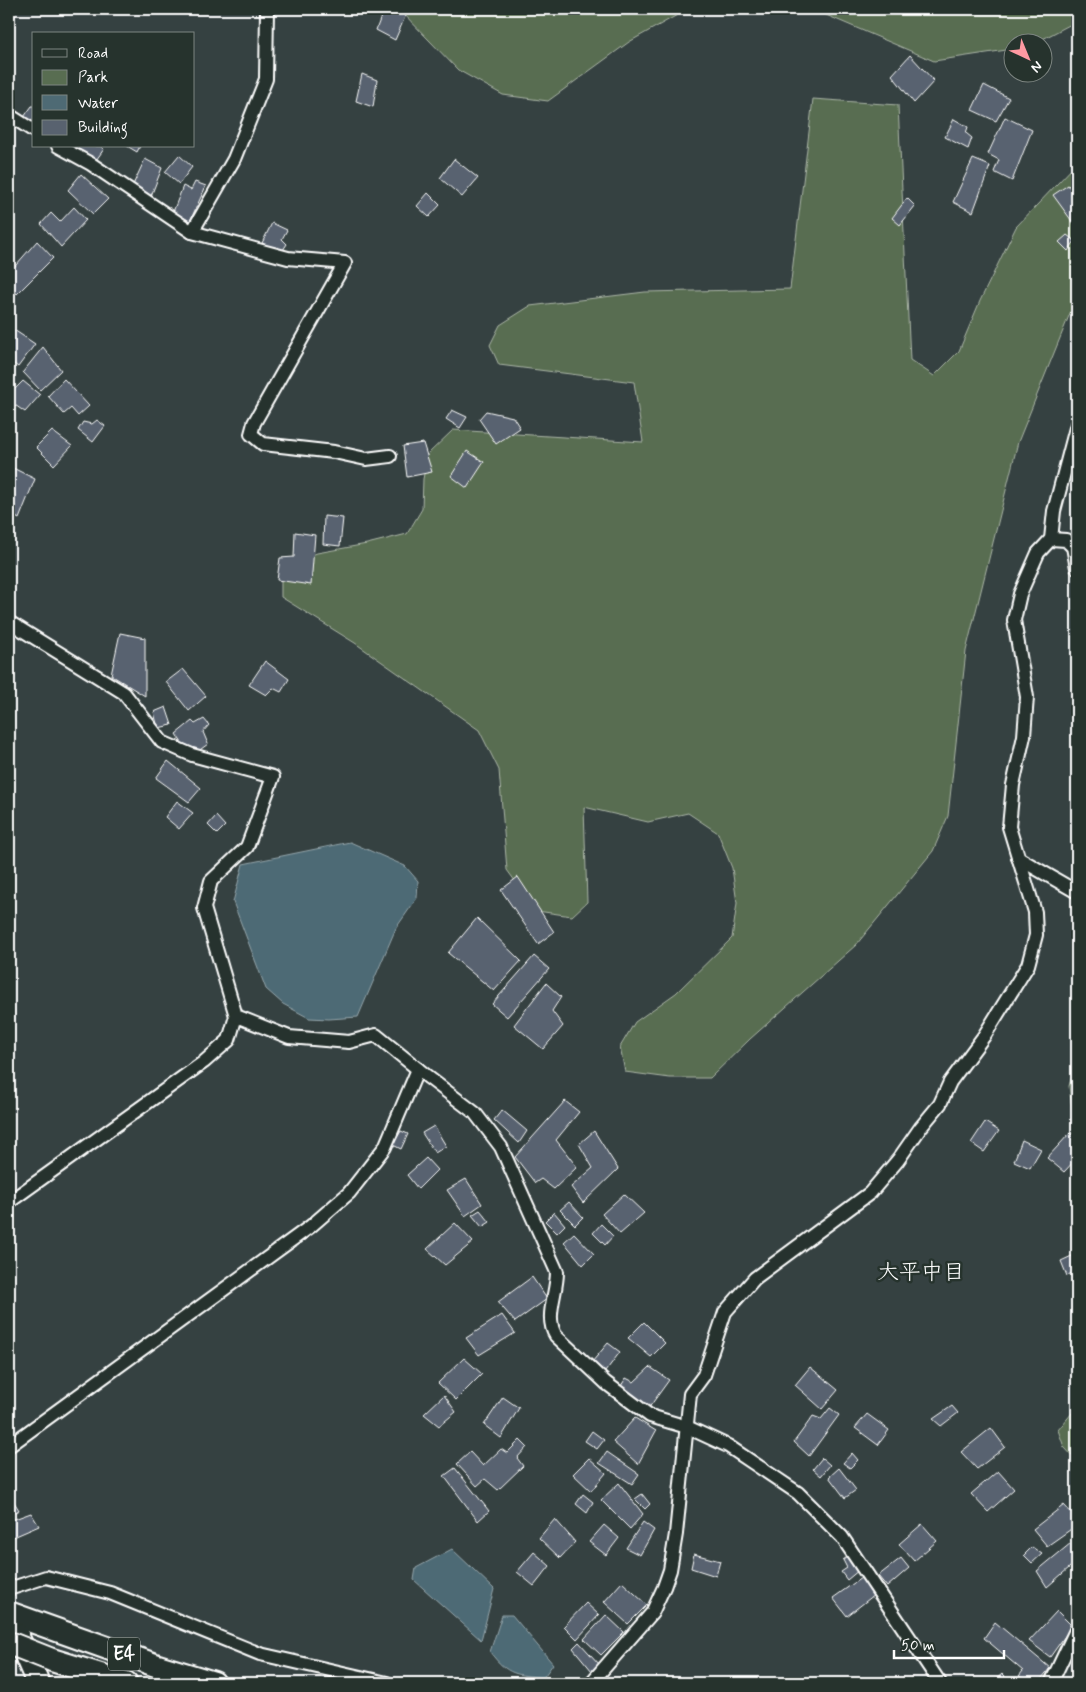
<svg xmlns="http://www.w3.org/2000/svg" width="1086" height="1692" font-family="Mynerve,'Klee One',sans-serif">
<rect width="100%" height="100%" fill="#354141"/>
<filter id="ink" filterUnits="userSpaceOnUse"><feTurbulence type="fractalNoise" baseFrequency=".02" numOctaves="2"/><feDisplacementMap in="SourceGraphic" scale="10" xChannelSelector="R" yChannelSelector="G"/><feConvolveMatrix kernelMatrix="1 2 1 2 8 2 1 2 1" color-interpolation-filters="sRGB"/></filter>
<g filter="url(#ink)">
<g fill="#586d51" stroke="#acb6a8">
<polygon points="399,9 688,9 629,42 548,101 503,95 458,70"/>
<polygon points="812,9 1077,9 1077,21 1037,42 1014,42 1013,49 934,61"/>
<polygon points="813,99 898,105 910,360 934,376 959,351 980,301 1016,227 1077,163 1077,296 1018,442 966,651 948,816 933,851 856,945 750,1039 710,1078 670,1078 625,1072 620,1047 635,1022 676,993 732,938 737,903 732,868 718,833 688,813 648,822 584,807 587,902 572,916 537,911 507,870 499,770 479,730 355,643 281,597 281,567 317,553 367,544 407,534 422,509 423,479 428,454 453,430 643,442 634,382 499,365 490,345 500,325 530,306 645,292 790,289"/>
<polygon points="1077,1058 1077,1146 1069,1086"/>
<polygon points="1077,1407 1077,1461 1064,1447 1058,1430"/>
</g>
<g fill="#4e6a74" stroke="#95a6ac">
<polygon points="350,842 405,866 418,881 417,898 396,928 358,1017 329,1019 309,1018 283,1004 266,989 233,902 243,864"/>
<polygon points="452,1549 494,1589 481,1640 414,1580 416,1568"/>
<path d="M502 1615H512L553 1664 543 1678C516 1674 508 1676 490 1652Z"/>
</g>
<g fill="#58626f" stroke="#fff">
<polygon points="384,9 408,10 395,40 376,30"/>
<polygon points="910,55 934,81 914,103 892,75"/>
<polygon points="362,74 377,80 373,107 356,101"/>
<polygon points="984,85 1009,98 996,121 972,110"/>
<polygon points="32,106 34,106 34,123 24,117"/>
<polygon points="1005,117 1032,130 1012,181 994,172 999,160 988,154"/>
<polygon points="954,119 968,127 966,133 972,138 968,149 945,137"/>
<polygon points="75,146 100,146 104,149 94,163 73,150"/>
<polygon points="127,146 140,146 137,152"/>
<polygon points="179,155 192,167 179,184 165,172"/>
<polygon points="145,159 162,168 151,196 132,187"/>
<polygon points="454,159 478,178 462,197 440,178"/>
<polygon points="973,159 990,166 973,212 953,202"/>
<polygon points="81,174 108,199 93,214 68,190"/>
<polygon points="195,182 206,186 190,221 173,212 183,186 191,190"/>
<polygon points="1068,185 1077,197 1077,228 1053,195"/>
<polygon points="428,193 440,205 429,217 417,206"/>
<polygon points="907,198 915,206 900,225 892,218"/>
<polygon points="74,207 86,220 61,247 41,224 51,213 60,222"/>
<polygon points="272,223 287,230 282,239 287,244 281,253 262,243"/>
<polygon points="1067,235 1075,241 1068,251 1059,242"/>
<polygon points="37,241 53,258 17,294 9,286 9,273"/>
<polygon points="14,330 35,344 18,367 9,360 9,338"/>
<polygon points="43,347 61,370 40,390 23,372"/>
<polygon points="9,375 14,382 9,386"/>
<polygon points="64,379 89,406 78,416 71,408 64,414 48,396"/>
<polygon points="23,381 40,395 25,412 9,401 9,395"/>
<polygon points="452,410 467,417 460,428 446,419"/>
<polygon points="486,411 513,417 520,428 496,444 479,419"/>
<polygon points="97,420 105,426 93,442 78,430 83,422 92,424"/>
<polygon points="52,431 72,446 54,465 36,447"/>
<polygon points="423,443 432,472 407,477 403,446"/>
<polygon points="467,451 484,462 467,488 451,476"/>
<polygon points="9,466 35,479 19,519 9,513"/>
<polygon points="324,516 343,518 340,546 323,544"/>
<polygon points="9,532 14,535 10,547 9,546"/>
<polygon points="295,532 315,535 311,585 277,580 280,558 294,557"/>
<polygon points="120,633 145,638 145,696 111,675"/>
<polygon points="265,661 289,679 281,692 273,688 266,695 249,685"/>
<polygon points="183,669 206,696 189,711 166,682"/>
<polygon points="166,707 172,725 158,728 154,712"/>
<polygon points="204,719 209,725 203,732 208,744 197,752 186,749 176,734 192,721 195,724"/>
<polygon points="168,761 201,788 189,802 156,778"/>
<polygon points="177,801 193,813 179,829 165,817"/>
<polygon points="216,816 225,826 217,834 208,825"/>
<polygon points="518,877 554,932 538,944 501,890"/>
<polygon points="477,918 521,961 494,991 448,953"/>
<polygon points="534,956 549,969 507,1017 492,1004"/>
<polygon points="546,983 561,997 552,1011 563,1026 543,1049 514,1025"/>
<polygon points="565,1101 579,1112 556,1140 577,1167 554,1189 541,1179 535,1183 515,1157"/>
<polygon points="502,1110 527,1131 519,1143 494,1120"/>
<polygon points="985,1122 999,1131 984,1152 971,1143"/>
<polygon points="434,1126 446,1146 435,1153 422,1133"/>
<polygon points="401,1131 408,1134 401,1149 393,1145"/>
<polygon points="594,1131 618,1169 583,1203 571,1187 593,1168 579,1144"/>
<polygon points="1070,1133 1077,1139 1077,1158 1064,1172 1047,1158"/>
<polygon points="1022,1140 1041,1149 1030,1168 1014,1161"/>
<polygon points="426,1158 437,1170 418,1189 407,1175"/>
<polygon points="466,1179 482,1204 465,1216 447,1190"/>
<polygon points="624,1194 644,1213 620,1234 602,1214"/>
<polygon points="569,1202 583,1217 575,1225 560,1210"/>
<polygon points="480,1210 490,1222 482,1227 472,1215"/>
<polygon points="554,1212 565,1225 557,1233 545,1221"/>
<polygon points="455,1223 473,1242 445,1265 427,1249"/>
<polygon points="601,1224 613,1236 605,1245 593,1233"/>
<polygon points="574,1233 594,1254 583,1265 564,1242"/>
<polygon points="1077,1237 1077,1269 1067,1276 1061,1261 1076,1254 1073,1239"/>
<polygon points="532,1277 547,1299 515,1322 498,1302"/>
<polygon points="502,1315 515,1333 479,1355 466,1338"/>
<polygon points="644,1322 665,1343 651,1357 628,1338"/>
<polygon points="608,1343 620,1352 605,1372 592,1362"/>
<polygon points="464,1358 482,1374 456,1400 438,1383"/>
<polygon points="650,1367 669,1380 648,1409 619,1389 626,1378 634,1382"/>
<polygon points="810,1367 838,1390 822,1409 795,1385"/>
<polygon points="444,1395 456,1412 439,1426 424,1414"/>
<polygon points="503,1397 519,1408 501,1438 484,1425"/>
<polygon points="952,1406 958,1413 941,1426 933,1419"/>
<polygon points="830,1408 839,1415 809,1456 794,1442 813,1416 821,1419"/>
<polygon points="867,1414 889,1430 878,1445 855,1428"/>
<polygon points="635,1418 656,1431 638,1464 613,1442"/>
<polygon points="991,1428 1005,1447 977,1469 961,1452"/>
<polygon points="592,1431 604,1440 597,1449 585,1441"/>
<polygon points="520,1440 527,1447 517,1458 523,1466 498,1490 485,1479 477,1486 457,1464 470,1452 483,1466 501,1449 507,1453"/>
<polygon points="607,1452 639,1474 632,1484 599,1463"/>
<polygon points="852,1453 858,1460 850,1468 843,1463"/>
<polygon points="589,1458 606,1473 591,1491 573,1474"/>
<polygon points="822,1458 830,1465 821,1476 813,1469"/>
<polygon points="455,1468 489,1511 478,1521 444,1476"/>
<polygon points="839,1468 856,1490 845,1498 829,1477"/>
<polygon points="998,1471 1014,1489 988,1512 971,1494"/>
<polygon points="619,1483 643,1514 630,1529 601,1500"/>
<polygon points="9,1494 19,1510 9,1515"/>
<polygon points="583,1494 593,1502 587,1513 576,1504"/>
<polygon points="642,1494 650,1504 645,1509 635,1499"/>
<polygon points="1064,1505 1077,1519 1077,1525 1047,1546 1033,1529"/>
<polygon points="31,1513 39,1526 9,1539 9,1521"/>
<polygon points="555,1519 575,1542 560,1558 539,1538"/>
<polygon points="643,1522 654,1530 640,1555 626,1548"/>
<polygon points="922,1524 937,1541 914,1561 899,1544"/>
<polygon points="604,1525 619,1538 606,1555 589,1542"/>
<polygon points="1071,1543 1077,1550 1077,1561 1047,1587 1037,1571"/>
<polygon points="1032,1547 1042,1554 1032,1563 1024,1555"/>
<polygon points="534,1552 550,1566 534,1586 517,1572"/>
<polygon points="694,1554 720,1561 716,1576 691,1568"/>
<polygon points="850,1555 859,1570 847,1580 841,1572 847,1568 843,1560"/>
<polygon points="901,1558 909,1568 887,1587 878,1576"/>
<polygon points="861,1578 874,1595 847,1616 833,1598"/>
<polygon points="622,1582 647,1605 628,1624 604,1602"/>
<polygon points="586,1603 599,1615 577,1639 564,1626"/>
<polygon points="1057,1611 1072,1626 1050,1657 1029,1641"/>
<polygon points="606,1615 624,1632 601,1655 584,1639"/>
<polygon points="995,1622 1050,1668 1038,1683 1030,1683 1019,1676 1023,1671 984,1638"/>
<polygon points="579,1642 600,1665 592,1671 573,1648"/>
<polygon points="1002,1674 1009,1681 1008,1683 992,1683"/>
</g>
<g fill="none" stroke-linecap="round" stroke-linejoin="round">
<g stroke="#fff" stroke-width="16">
<g id="street">
<polyline points="9,115 34,131"/>
<polyline points="58,146 91,164 192,232 234,159 266,79 267,9"/>
<polyline points="192,232 288,258 345,263 254,423 251,434 263,444 334,452 366,459 390,456"/>
<polyline points="1051,539 1066,540 1073,547 1077,568"/>
<polyline points="9,622 124,693 162,742 192,755 273,777 247,847 211,881 204,908 236,1016 229,1040 204,1062 9,1202"/>
<polyline points="1018,858 1077,892"/>
<path d="M236 1016 289 1037 349 1042 376 1035 429 1078 475 1113 501 1147 557 1272C557 1294 544 1317 556 1336L606 1383 650 1416 687 1427 728 1446 798 1493 842 1537 940 1683"/>
<polyline points="9,1446 311,1226 349,1193 385,1147 418,1069"/>
<polyline points="9,1589 46,1577 110,1593 260,1654 387,1683"/>
<polyline points="591,1683 652,1613 664,1587 670,1570 676,1534 690,1394 704,1375 725,1312 755,1278 870,1193 898,1160 921,1127 940,1104 950,1082 984,1036 1028,965 1036,935 1035,912 1009,827 1013,785 1024,736 1027,697 1014,620 1020,594 1038,553 1051,539 1054,511 1077,424"/>
<polyline points="1051,1683 1077,1628"/>
</g>
</g>
<g stroke="#fff" stroke-width="26">
<g id="highway">
<polyline points="9,1613 158,1666 214,1683"/>
<polyline points="17,1635 38,1683"/>
<polyline points="52,1660 126,1683"/>
</g>
</g>
<use href="#street" stroke="#26332d" stroke-width="12"/>
<use href="#highway" stroke="#26332d" stroke-width="22"/>
<g stroke="#fff" stroke-width="26" stroke-linecap="butt">
<polyline id="highway-bridge" points="9,1643 52,1660"/>
</g>
<use href="#highway-bridge" stroke="#26332d" stroke-width="22"/>
</g>
</g>
<g text-anchor="middle" dominant-baseline="central" stroke-width="5" stroke-linejoin="round" paint-order="stroke">
<rect fill="#26332d" stroke="#bec2c0" stroke-width="1" x="108" y="1637.5" width="32" height="33" rx="4"/>
<g font-size="19" font-weight="bold" fill="#fff">
<text x="124" y="1654">E4</text>
</g>
<g font-size="22" fill="#fff" stroke="#26332d">
<text x="921" y="1273">大平中目</text>
</g>
</g>
<rect width="1086" height="1692" fill="none" stroke="#26332d" stroke-width="30"/>
<rect x="15" y="15" width="1056" height="1662" fill="none" stroke="#fff" stroke-width="2" filter="url(#ink)"/>
<rect x="32" y="32" width="162" height="115" fill="#26332d" stroke="#7d8581"/>
<rect x="42" y="49" width="25" height="8" fill="#26332d" stroke="#7d8581"/>
<text x="78" y="58" font-size="15" fill="#ffffff">Road</text>
<rect x="42" y="70" width="25" height="15" fill="#586d51" stroke="#7d8581"/>
<text x="78" y="82" font-size="15" fill="#ffffff">Park</text>
<rect x="42" y="95" width="25" height="15" fill="#4e6a74" stroke="#7d8581"/>
<text x="78" y="108" font-size="15" fill="#ffffff">Water</text>
<rect x="42" y="120" width="25" height="15" fill="#58626f" stroke="#7d8581"/>
<text x="78" y="132" font-size="15" fill="#ffffff">Building</text>
<g transform="translate(1028 58) rotate(136)"><circle r="24" fill="#26332d" stroke="#7d8581"/>
<path d="M0-4L9 19L0 12L-9 19Z" fill="#ff9aa2"/>
<text y="-8" font-size="14" font-weight="bold" text-anchor="middle" fill="#ffffff">N</text>
</g>
<path d="M894 1650v8h110v-8" fill="none" stroke="#ffffff" stroke-width="2.5"/>
<text x="901" y="1650" font-size="15" fill="#ffffff" stroke="#26332d" stroke-width="4" paint-order="stroke">50 m</text>
</svg>
